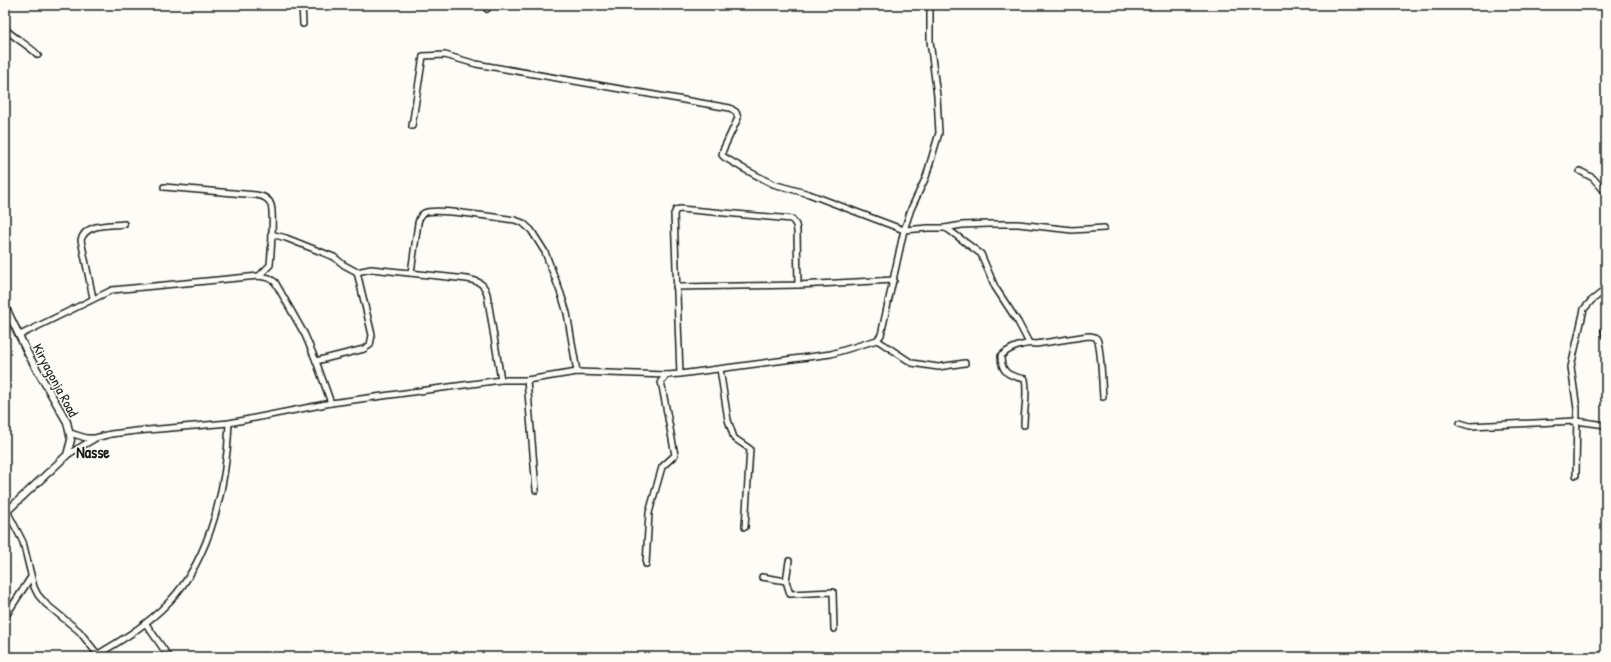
<svg xmlns="http://www.w3.org/2000/svg" width="1611" height="662" font-family="'Patrick Hand',sans-serif">
<rect width="100%" height="100%" fill="#fdfcf7"/>
<filter id="ink" filterUnits="userSpaceOnUse"><feTurbulence type="fractalNoise" baseFrequency=".025" numOctaves="2"/><feDisplacementMap in="SourceGraphic" scale="8" xChannelSelector="R" yChannelSelector="G"/><feConvolveMatrix kernelMatrix="1 2 1 2 8 2 1 2 1" color-interpolation-filters="sRGB"/></filter>
<g filter="url(#ink)">
<g fill="none" stroke-linecap="round" stroke-linejoin="round">
<g stroke="#1c1c1c" stroke-width="8">
<g id="minor">
<polyline points="302,5 303,24"/>
<polyline points="485,5 487,9"/>
<path d="M5 29C16 39 28 45 38 55"/>
<polyline points="412,126 423,56 445,55 476,64 730,108 736,112 738,118 723,150 722,155 724,157 744,169 773,184 809,194 904,230 928,228 945,228 949,230 981,254 995,287 1018,322 1029,343"/>
<polyline points="1580,171 1593,178 1606,193"/>
<path d="M164 187 256 195C263 196 269 198 271 205 274 214 271 254 270 265L259 276"/>
<polyline points="945,228 962,225 989,224 1018,224 1072,230 1104,228"/>
<path d="M271 234 286 238 334 257 344 265 357 272 371 269 467 279C478 281 484 283 487 294L501 380"/>
<path d="M411 273 418 223C419 219 420 215 424 213 435 207 499 218 515 220L523 223 531 230 545 252 561 294 567 313 577 372"/>
<polyline points="676,287 798,285 894,280"/>
<path d="M93 298 81 240C86 223 109 226 124 224"/>
<polyline points="1606,326 1604,331 1606,337"/>
<polyline points="20,335 112,290 259,276 269,278 275,282 305,335 316,361 331,403"/>
<polyline points="877,340 912,363 938,367 965,363"/>
<polyline points="316,361 364,349 370,345 372,335 357,272"/>
<polyline points="720,369 728,420 734,438 750,449 745,527"/>
<polyline points="680,374 674,214 676,210 680,209 792,219 796,225 797,231 798,285"/>
<polyline points="527,380 536,490"/>
<polyline points="1460,423 1470,426 1576,421 1606,425"/>
<path d="M1024 425C1024 410 1028 394 1025 379 1009 376 1001 373 1001 356 1009 348 1025 342 1036 344L1088 336C1091 336 1095 336 1097 339 1101 345 1102 386 1103 397"/>
<polyline points="70,433 86,438 95,438 111,434 136,431 229,423 331,403 501,380 527,380 577,372 667,375 680,374 831,354 877,340 881,335 904,230 911,209 926,177 939,133 937,96 930,41 930,5"/>
<polyline points="67,455 94,439"/>
<polyline points="1576,475 1577,409 1571,367 1584,309 1591,301 1606,289"/>
<polyline points="5,507 23,542 34,587 38,595 46,604 79,631 99,656"/>
<polyline points="789,561 786,581 790,594 833,592 834,629"/>
<polyline points="646,564 649,513 662,467 675,455 661,381 667,375"/>
<polyline points="762,577 786,581"/>
<polyline points="5,617 31,577"/>
<polyline points="146,624 169,657"/>
<path d="M93 657C121 641 147 625 169 602 212 557 227 482 229 423"/>
</g>
</g>
<g stroke="#1c1c1c" stroke-width="9">
<polyline id="tertiary" points="5,306 28,354 67,422 71,440 67,455 5,513"/>
</g>
<use href="#minor" stroke="#fdfcf7" stroke-width="5"/>
<use href="#tertiary" stroke="#fdfcf7" stroke-width="6"/>
</g>
</g>
<g text-anchor="middle" dominant-baseline="central" stroke-width="3" stroke-linejoin="round" paint-order="stroke">
<g font-size="14" fill="#1c1c1c" stroke="#fdfcf7">
<text transform="translate(56 380) rotate(62)">Kiryagonja Road</text>
</g>
<g font-size="16" font-weight="bold" fill="#1c1c1c" stroke="#fdfcf7">
<text x="93" y="452">Nasse</text>
</g>
</g>
<rect width="1611" height="662" fill="none" stroke="#fdfcf7" stroke-width="20"/>
<rect x="10" y="10" width="1591" height="642" fill="none" stroke="#1c1c1c" stroke-width="1.5" filter="url(#ink)"/>
</svg>
